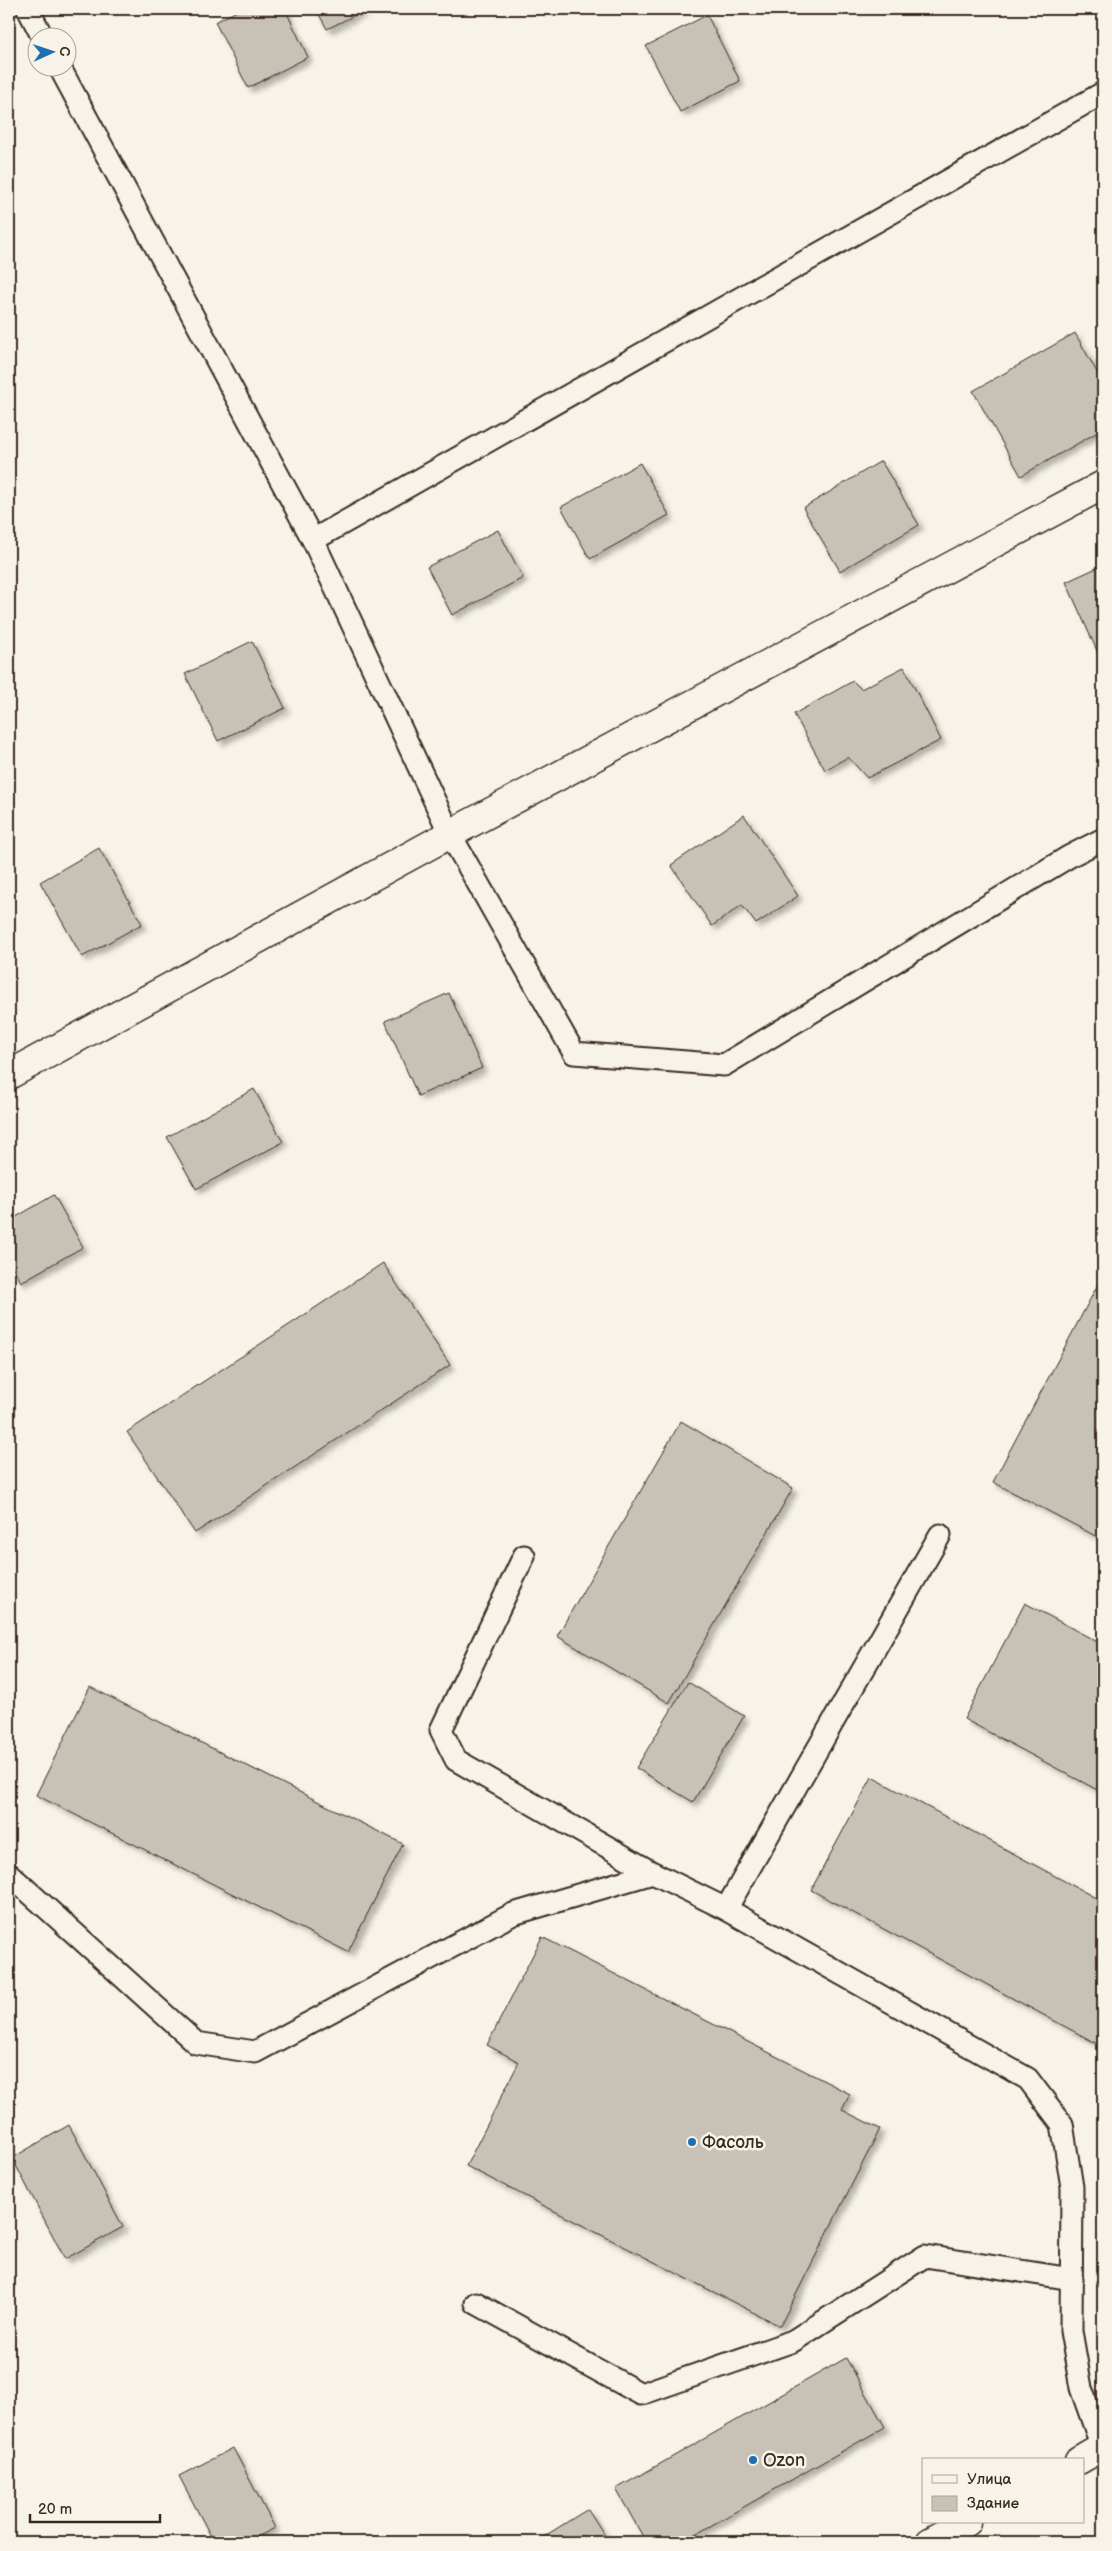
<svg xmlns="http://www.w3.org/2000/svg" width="1112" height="2551" font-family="'Balsamiq Sans',sans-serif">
<defs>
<filter id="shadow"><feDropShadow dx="4.5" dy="4.5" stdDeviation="2.5" flood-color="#0004"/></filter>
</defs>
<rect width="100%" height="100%" fill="#f7f3e8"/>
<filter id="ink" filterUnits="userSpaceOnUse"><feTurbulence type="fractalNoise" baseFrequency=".02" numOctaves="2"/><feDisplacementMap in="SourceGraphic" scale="10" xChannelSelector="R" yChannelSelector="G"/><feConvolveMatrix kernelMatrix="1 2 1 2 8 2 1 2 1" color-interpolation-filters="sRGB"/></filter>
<g filter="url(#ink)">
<g fill="#c8c1b6" stroke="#3b2a1e" filter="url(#shadow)">
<polygon points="241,9 285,9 308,57 248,88 215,22"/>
<polygon points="316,9 367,9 327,29"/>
<polygon points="707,15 740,81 680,112 646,46"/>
<polygon points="1075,333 1103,383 1103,429 1021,476 973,391"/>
<polygon points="881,461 919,525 840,571 803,508"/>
<polygon points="640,463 669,515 590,559 561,507"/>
<polygon points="498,530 523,578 452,615 427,567"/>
<polygon points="1103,565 1103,664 1066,582"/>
<polygon points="252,641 285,708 218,741 185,674"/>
<polygon points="904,667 941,740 867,778 848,757 825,770 794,714 853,681 861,689"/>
<polygon points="744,815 798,896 756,924 742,905 712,926 671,865"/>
<polygon points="99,848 142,924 82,957 40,882"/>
<polygon points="449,993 482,1068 418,1096 385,1021"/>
<polygon points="254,1089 283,1142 196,1189 167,1137"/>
<polygon points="54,1195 83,1247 21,1282 9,1261 9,1221"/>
<polygon points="383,1263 450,1365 195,1533 127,1432"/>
<polygon points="1103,1275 1103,1540 993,1482"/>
<polygon points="681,1421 793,1488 669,1703 557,1636"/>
<polygon points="1025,1603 1103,1645 1103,1793 964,1719"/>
<polygon points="688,1682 744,1716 693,1802 636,1768"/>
<polygon points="90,1687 403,1844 348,1952 36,1795"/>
<polygon points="872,1777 1103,1902 1103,2047 811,1890"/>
<polygon points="542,1937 850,2094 842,2110 880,2129 780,2326 466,2166 519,2062 487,2045"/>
<polygon points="69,2125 123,2227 65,2259 12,2158"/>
<polygon points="846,2358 885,2427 682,2542 646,2542 616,2489"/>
<polygon points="233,2448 275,2528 247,2542 214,2542 179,2476"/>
<polygon points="588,2509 609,2542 535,2542"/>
</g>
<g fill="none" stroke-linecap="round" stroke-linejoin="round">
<g stroke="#3b2a1e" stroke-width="25">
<g id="service">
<polyline points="28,9 43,38"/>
<polyline points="60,68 313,540 450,834 574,1053 724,1065 1070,856 1103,839"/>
<polyline points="313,540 1103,93"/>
<polyline points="524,1556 441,1730 456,1760 653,1873"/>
<polyline points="9,1874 196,2043 255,2052 513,1914 653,1873 726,1909 1028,2079 1062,2124 1072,2187 1071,2331 1081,2388 1102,2447"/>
<polyline points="726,1909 940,1535"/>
<polyline points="476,2303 641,2394 793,2341 925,2256 1072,2279"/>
</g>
</g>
<g stroke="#3b2a1e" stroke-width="31">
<polyline id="minor" points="9,1075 450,834 1103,485"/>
</g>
<g stroke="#3b2a1e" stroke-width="31">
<g id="tertiary">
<polyline points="1079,2460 1103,2446"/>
<polyline points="930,2542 966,2522"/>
</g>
</g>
<use href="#service" stroke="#f7f3e8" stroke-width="21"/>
<use href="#minor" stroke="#f7f3e8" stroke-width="28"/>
<use href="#tertiary" stroke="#f7f3e8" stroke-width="28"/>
</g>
</g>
<g fill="#1f6fb2" stroke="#f7f3e8" stroke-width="2">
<circle cx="692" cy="2142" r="5"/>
<circle cx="753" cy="2460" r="5"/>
</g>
<g text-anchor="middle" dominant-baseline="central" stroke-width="5" stroke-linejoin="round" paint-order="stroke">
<g font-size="18" fill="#3b2a1e" stroke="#f7f3e8" text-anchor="start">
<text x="702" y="2142">Фасоль</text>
<text x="763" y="2460">Ozon</text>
</g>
</g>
<rect width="1112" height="2551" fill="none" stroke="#f7f3e8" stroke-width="30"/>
<rect x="15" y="15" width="1082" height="2521" fill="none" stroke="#3b2a1e" stroke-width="2" filter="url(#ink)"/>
<rect x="922" y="2458" width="162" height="65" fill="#f7f3e8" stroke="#aca397"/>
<rect x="932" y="2475" width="25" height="8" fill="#f7f3e8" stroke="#aca397"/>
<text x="967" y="2484" font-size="15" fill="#3b2a1e">Улица</text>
<rect x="932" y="2496" width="25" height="15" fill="#c8c1b6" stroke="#aca397"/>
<text x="967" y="2508" font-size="15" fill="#3b2a1e">Здание</text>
<g transform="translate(52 52) rotate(87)"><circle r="24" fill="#f7f3e8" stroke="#aca397"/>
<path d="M0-4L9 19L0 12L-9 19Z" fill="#1f6fb2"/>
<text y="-8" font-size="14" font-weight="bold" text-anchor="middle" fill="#3b2a1e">С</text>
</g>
<path d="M30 2514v8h130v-8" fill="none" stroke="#3b2a1e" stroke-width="2.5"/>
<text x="38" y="2514" font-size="15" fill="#3b2a1e" stroke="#f7f3e8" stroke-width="4" paint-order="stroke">20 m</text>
</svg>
